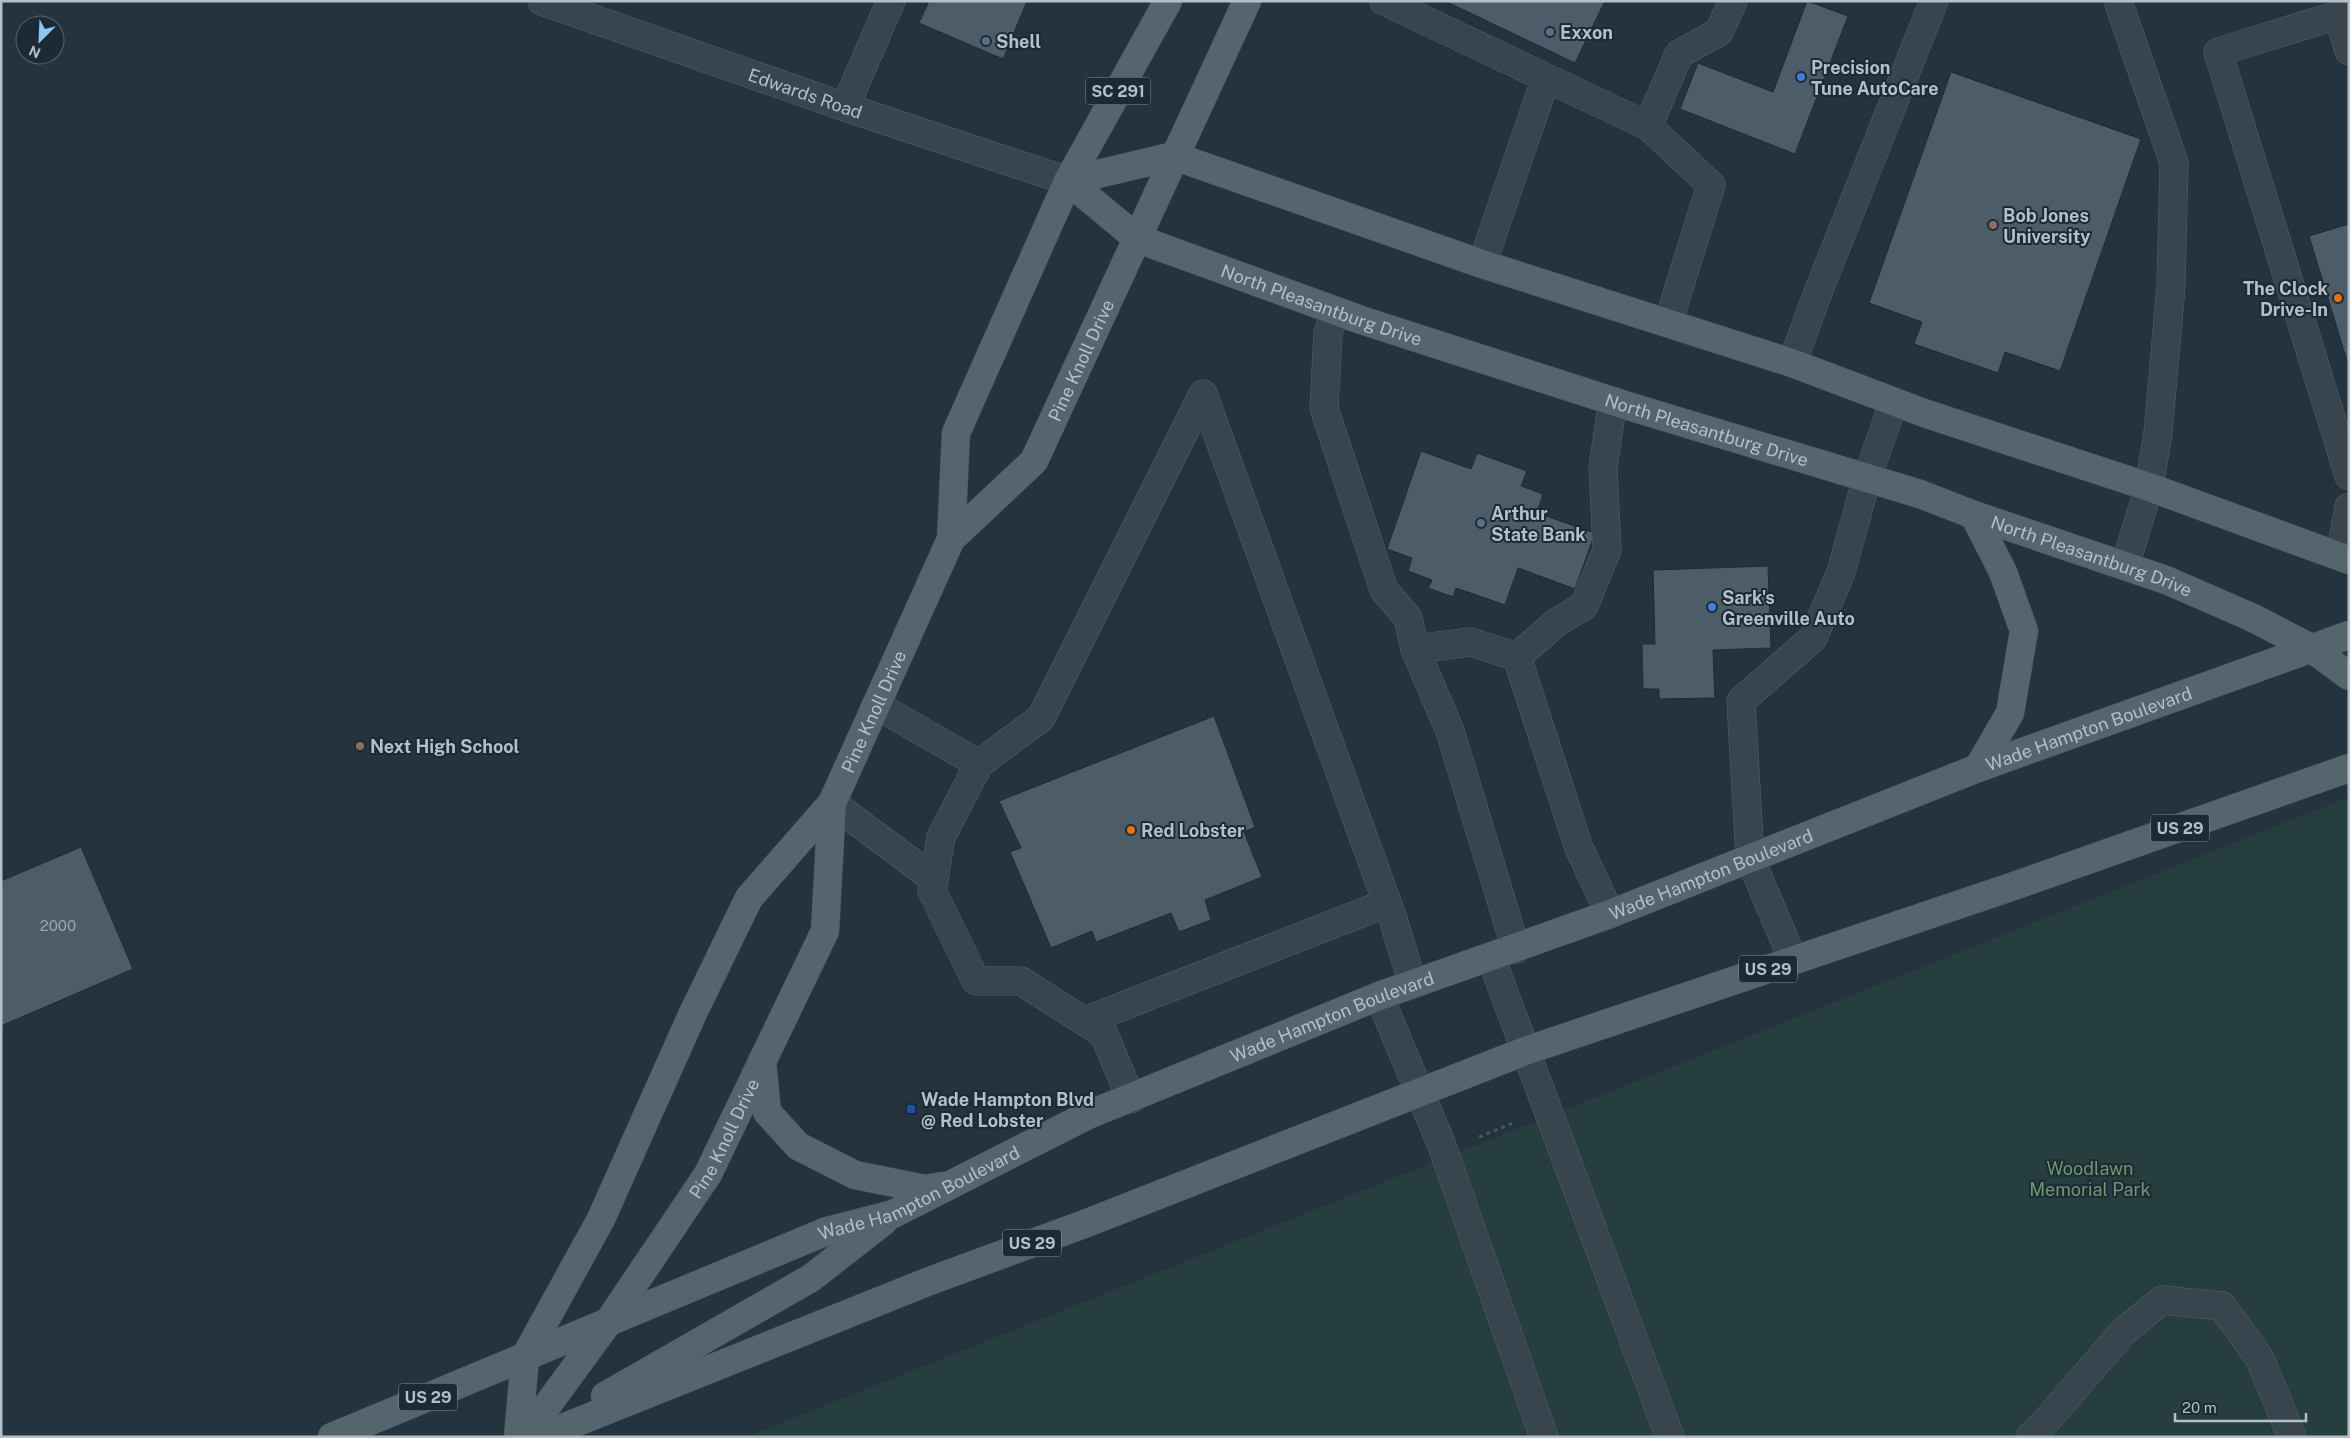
<svg xmlns="http://www.w3.org/2000/svg" width="2350" height="1438" font-family="'Public Sans',sans-serif">
<rect width="100%" height="100%" fill="#24333e"/>
<polygon fill="#263f3e" points="2349,797 2349,1437 746,1437"/>
<g fill="#4c5d69" stroke="#1f2b35">
<polygon points="929,1 1027,1 1003,59 919,23"/>
<polygon points="1445,1 1605,1 1575,63"/>
<polygon points="1807,1 1848,16 1795,154 1680,109 1698,63 1773,92"/>
<polygon points="1951,72 2141,139 2060,371 2005,352 1998,373 1914,344 1922,322 1869,303"/>
<polygon points="2349,224 2349,362 2347,361 2309,236"/>
<polygon points="1421,451 1471,469 1477,453 1527,471 1521,486 1543,494 1537,513 1595,533 1575,589 1518,568 1505,605 1456,588 1453,597 1428,588 1432,580 1408,571 1412,558 1387,549"/>
<polygon points="1768,566 1771,648 1713,650 1715,698 1659,699 1659,689 1643,689 1642,644 1655,644 1653,570"/>
<polygon points="1214,716 1255,827 1244,832 1262,877 1205,900 1211,920 1179,932 1171,913 1096,942 1092,931 1051,948 1010,852 1021,848 999,801"/>
<polygon points="81,847 133,969 1,1026 1,881"/>
</g>
<g fill="none" stroke-linecap="round" stroke-linejoin="round">
<g stroke="#56626c" stroke-width="29">
<g id="minor">
<path id="s1" d="M542 1 845 107 1068 181"/>
<polyline points="1384,1 1648,126"/>
<polyline points="2118,1 2174,163 2171,286 2158,433 2149,487 2125,566"/>
<polyline points="2349,51 2338,15 2218,52 2349,476"/>
<polyline points="845,107 891,1"/>
<polyline points="1482,264 1546,78"/>
<polyline points="1336,311 1328,333 1324,408 1384,590 1408,618 1415,649 1450,731 1516,949"/>
<polyline points="1668,323 1711,185 1648,126 1679,54 1719,32 1733,1"/>
<polyline points="1792,363 1820,287 1934,1"/>
<polyline points="2340,556 2349,507"/>
<polyline points="1415,649 1471,642 1517,657"/>
<polyline points="876,705 979,764"/>
<polyline points="832,803 934,879"/>
<polyline points="1610,914 1579,848 1517,657 1557,622 1584,606 1607,550 1603,467 1613,401"/>
<polyline points="1491,958 1670,1437"/>
<polyline points="1793,960 1750,858 1741,701 1813,638 1841,572 1867,478 1894,402"/>
<polyline points="1379,996 1441,1143 1544,1437"/>
<polyline points="1085,1021 1387,903"/>
<polyline points="1131,1099 1104,1034 1021,981 976,981 932,891 941,837 979,764 1041,718 1203,394 1393,919 1413,984"/>
<polyline points="2030,1437 2048,1419 2123,1332 2162,1300 2222,1306 2260,1359 2292,1437"/>
</g>
</g>
<g stroke="#44505a" stroke-width="29">
<g id="major">
<path id="s2" d="M1068 181 1138 239 1361 320 1628 406 1920 494 1974 515 2166 580 2251 617 2311 648 2349 676"/>
<polyline points="1068,181 1174,156 1482,264 1792,363 1924,413 2149,487 2349,560"/>
<polyline points="1974,515 2003,572 2024,631 2010,713 1978,768"/>
<path id="s3" d="M951 539 1034 461 1247 1"/>
<polyline points="762,1061 767,1112 798,1146 855,1175 925,1189 943,1186"/>
<polyline points="605,1396 811,1278 884,1221"/>
<path id="s4" d="M332 1437 827 1231 893 1214 1088 1115 1379 996 1610 914 1978 768 2349 635"/>
<path id="s5" d="M518 1437 525 1357 601 1219 693 1013 749 898 832 803 951 539 956 433 1068 181 1168 1"/>
<path id="s6" d="M524 1437 607 1324 708 1174 825 931 832 803"/>
<polyline points="540,1437 927,1282 1087,1223 1525,1051 2011,887 2349,768"/>
</g>
</g>
<polyline stroke="#445b5a" stroke-width="3" stroke-dasharray="4 4" stroke-linecap="butt" points="1479,1137 1513,1123"/>
<use href="#minor" stroke="#38444e" stroke-width="28"/>
<use href="#major" stroke="#56646e" stroke-width="28"/>
</g>
<g fill="#5c6f8a" stroke="#1d2933" stroke-width="2">
<circle cx="1550" cy="32" r="5"/>
<circle cx="986" cy="41" r="5"/>
<circle cx="1481" cy="523" r="5"/>
</g>
<g fill="#3f7fe0" stroke="#1d2933" stroke-width="2">
<circle cx="1801" cy="77" r="5"/>
<circle cx="1712" cy="607" r="5"/>
</g>
<g fill="#8d6e63" stroke="#1d2933" stroke-width="2">
<circle cx="1993" cy="225" r="5"/>
<circle cx="360" cy="746" r="5"/>
</g>
<g fill="#e8710a" stroke="#1d2933" stroke-width="2">
<circle cx="2338" cy="298" r="5"/>
<circle cx="1131" cy="830" r="5"/>
</g>
<rect fill="#1a4fb4" stroke="#1d2933" stroke-width="2" x="906" y="1104" width="10" height="10" rx="2.5"/>
<g text-anchor="middle" dominant-baseline="central" stroke-width="4" stroke-linejoin="round" paint-order="stroke">
<g font-size="15" fill="#99a6b1">
<text x="58" y="925">2000</text>
</g>
<g fill="#1d2933" stroke="#86929c" stroke-width="1">
<rect x="1085.5" y="77.5" width="65" height="27" rx="4"/>
<rect x="2151" y="814.5" width="58" height="27" rx="4"/>
<rect x="1739" y="955.5" width="58" height="27" rx="4"/>
<rect x="1003" y="1229.5" width="58" height="27" rx="4"/>
<rect x="399" y="1383.5" width="58" height="27" rx="4"/>
</g>
<g font-size="16" font-weight="bold" fill="#b3bfc9">
<text x="1118" y="91">SC 291</text>
<text x="2180" y="828">US 29</text>
<text x="1768" y="969">US 29</text>
<text x="1032" y="1243">US 29</text>
<text x="428" y="1397">US 29</text>
</g>
<g font-size="18" font-weight="bold" fill="#b3bfc9" stroke="#1d2933" text-anchor="start">
<text x="1560" y="32">Exxon</text>
<text x="996" y="41">Shell</text>
<text x="1811" y="67">Precision<tspan x="1811" dy="21">Tune AutoCare</tspan></text>
<text x="2003" y="215">Bob Jones<tspan x="2003" dy="21">University</tspan></text>
<text x="2328" y="288" text-anchor="end">The Clock<tspan x="2328" dy="21">Drive-In</tspan></text>
<text x="1491" y="513">Arthur<tspan x="1491" dy="21">State Bank</tspan></text>
<text x="1722" y="597">Sark's<tspan x="1722" dy="21">Greenville Auto</tspan></text>
<text x="370" y="746">Next High School</text>
<text x="1141" y="830">Red Lobster</text>
<text x="921" y="1099">Wade Hampton Blvd<tspan x="921" dy="21">@ Red Lobster</tspan></text>
</g>
<g font-size="18" fill="#b3bfc9" stroke="#1d2933">
<text stroke="none"><textPath href="#s1" startOffset="279">Edwards Road</textPath></text>
<text stroke="none"><textPath href="#s2" startOffset="286">North Pleasantburg Drive</textPath></text>
<text stroke="none"><textPath href="#s3" startOffset="225">Pine Knoll Drive</textPath></text>
<text stroke="none"><textPath href="#s2" startOffset="691">North Pleasantburg Drive</textPath></text>
<text stroke="none"><textPath href="#s2" startOffset="1096">North Pleasantburg Drive</textPath></text>
<text stroke="none"><textPath href="#s5" startOffset="818">Pine Knoll Drive</textPath></text>
<text stroke="none"><textPath href="#s4" startOffset="1896">Wade Hampton Boulevard</textPath></text>
<text stroke="none"><textPath href="#s4" startOffset="1491">Wade Hampton Boulevard</textPath></text>
<text stroke="none"><textPath href="#s4" startOffset="1086">Wade Hampton Boulevard</textPath></text>
<text stroke="none"><textPath href="#s6" startOffset="360">Pine Knoll Drive</textPath></text>
<text stroke="none"><textPath href="#s4" startOffset="636">Wade Hampton Boulevard</textPath></text>
</g>
<g font-size="18" fill="#6a9a6e" stroke="#1d2933">
<text x="2090" y="1168">Woodlawn<tspan x="2090" dy="21">Memorial Park</tspan></text>
</g>
</g>
<rect width="2350" height="1438" fill="none" stroke="#b3bfc9" stroke-width="5"/>
<g transform="translate(40 40) rotate(204)"><circle r="24" fill="#1d2933" stroke="#59656f"/>
<path d="M0-4L9 19L0 12L-9 19Z" fill="#89c6f9"/>
<text y="-8" font-size="14" font-weight="bold" text-anchor="middle" fill="#b3bfc9">N</text>
</g>
<path d="M2175 1413v8h131v-8" fill="none" stroke="#b3bfc9" stroke-width="2.5"/>
<text x="2182" y="1413" font-size="15" fill="#b3bfc9" stroke="#1d2933" stroke-width="4" paint-order="stroke">20 m</text>
</svg>
